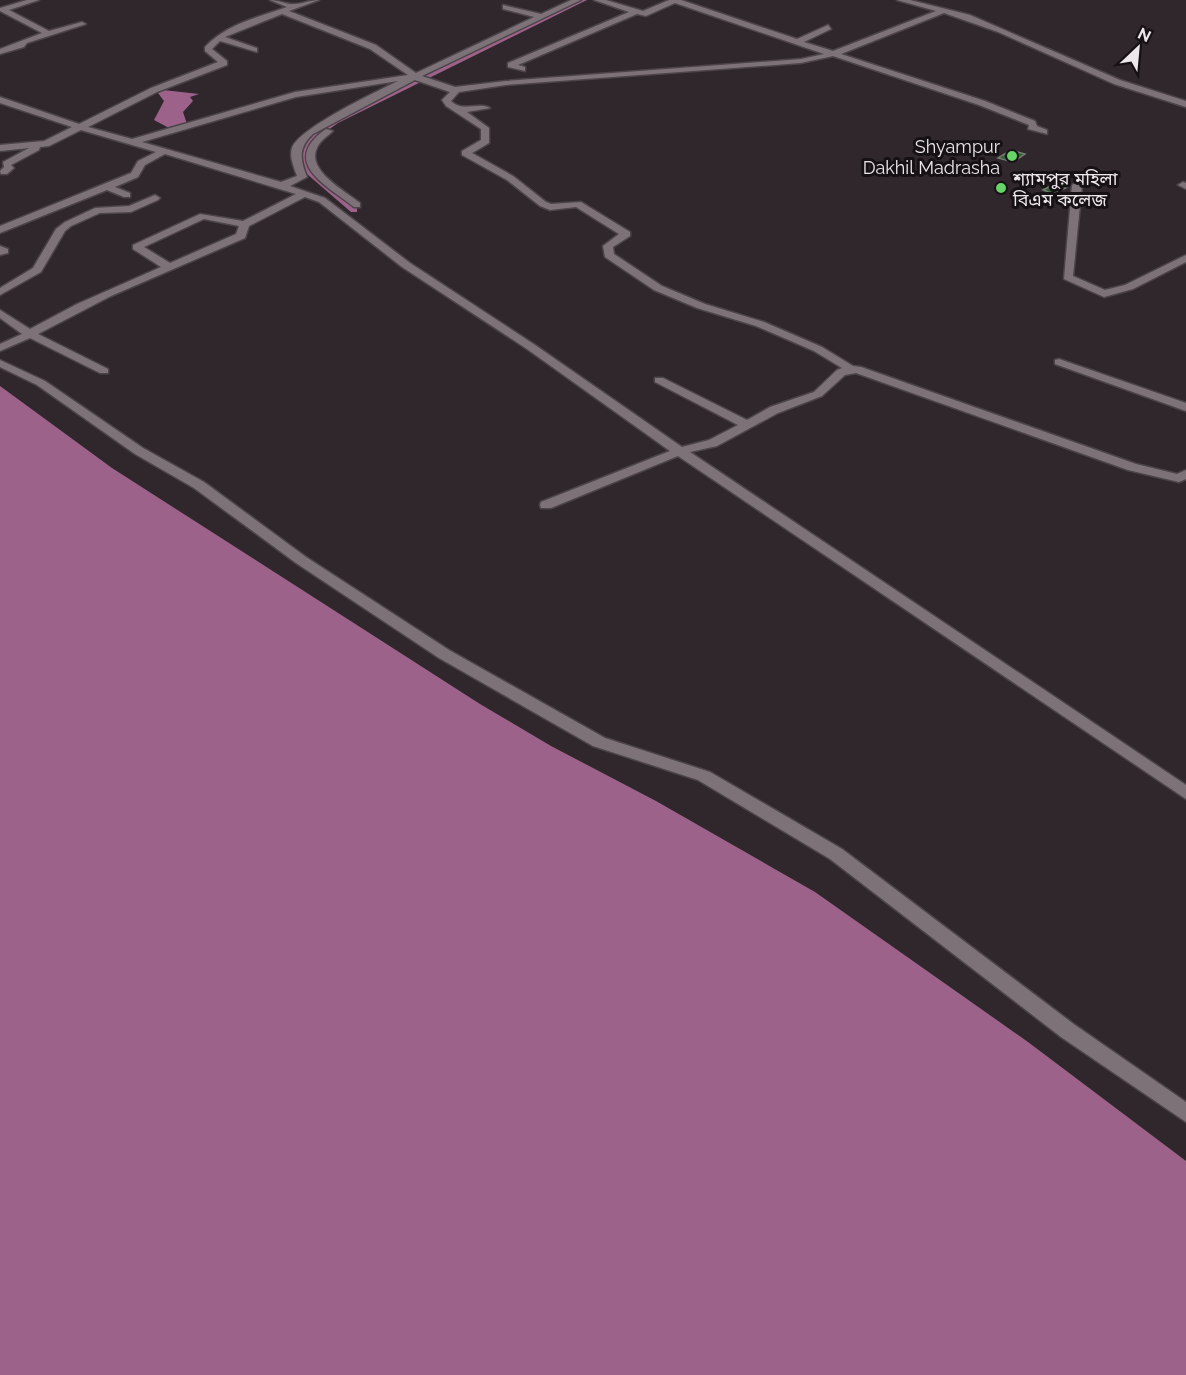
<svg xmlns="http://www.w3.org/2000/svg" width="1186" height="1375" font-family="Raleway,'Noto Sans Bengali',sans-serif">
<rect width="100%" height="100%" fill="#30272d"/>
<g fill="#9d628a">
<polygon points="163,90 199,94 190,97 193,101 183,112 187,124 171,129 154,120 164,101 158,93"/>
<polygon points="0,386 112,468 480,704 551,746 656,801 815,892 1028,1042 1186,1161 1186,1375 0,1375"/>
</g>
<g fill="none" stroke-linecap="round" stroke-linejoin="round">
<polygon fill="#9d628a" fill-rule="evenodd" points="579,0 587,0 338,123 314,140 307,153 313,171 357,208 357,212 351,212 307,174 299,153 308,137 334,121"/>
</g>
<g fill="#316130" stroke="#737b72" stroke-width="1.5">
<polygon points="1011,150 1025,154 1013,162 998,158"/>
<polygon points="1060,181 1070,186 1053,194 1043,190"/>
</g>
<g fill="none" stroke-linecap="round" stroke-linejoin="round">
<g stroke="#4b4448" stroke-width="3">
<g id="minor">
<polygon points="27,0 39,0 9,10 49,31 82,22 86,24 27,43 24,47 0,54 0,49 42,33 0,11 0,8"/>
<path d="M270 0C279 0 287 5 294 4 302 4 310 0 319 0L289 11 376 45 416 73 534 17 503 9V5L541 14 571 0H581L422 76 455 87 506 81 801 59 824 54 675 3 646 16 637 14 518 65 525 67V71L508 67V63L629 12 594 0H606L643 11 669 0H681L797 39 828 25 831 29 804 42 833 51 936 11 897 0H910L970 15 1120 80 1186 101V107L1114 84 998 32 944 13 841 54 985 101 1035 121 1037 126 1047 130V134L1028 129 1029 125 979 105 833 56 801 63 506 85 459 92 451 101C463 113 478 101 490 108L467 112 489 128V143L472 153 513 176 546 202 551 204 581 202 630 232V236L613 247 614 254 662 286 705 304 764 322 822 347 853 366 861 367 1136 464 1177 474 1186 470V479L1179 482 1128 470 856 373 845 375 822 396 778 413 717 446 690 452 1186 785V799L678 456 551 508H541L540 505 541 502 670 451 527 349 402 267 319 202 305 197 249 226 245 238 111 296 38 334 108 369V373H100L30 338 0 351V344L22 334 0 318V310L30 329 77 304 161 267 133 249V245L200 214 243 221 296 194 165 154 145 165 138 177 115 187 130 193V197H124L107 190 0 233V226L131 173 138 161 156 152 81 130 49 146 40 147 39 150 11 165 14 168 7 174H1L0 171 4 167 3 162 29 148 0 151V145L44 141 72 127 0 103V97L79 124 151 88 218 62 205 51V47C226 24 259 17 287 7ZM282 14 370 49 408 75 295 92 132 139 88 127 157 92 227 65V61L212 49 220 41 257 52V48L225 37ZM415 80 450 92 442 100 446 106 481 129V140L462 151V155L507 180 540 206 550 210 576 207 619 234 603 246 605 257 654 290 697 308 756 326 814 351 842 368 837 370 814 392 770 407 747 420 663 378H655V382L738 425 709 440 682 447 535 345 410 263 325 198 290 186 307 177C300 159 298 148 313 134ZM398 81C376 92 299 128 292 148 289 157 294 167 297 176L281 182 142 142 296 97ZM204 219 239 226 236 234 170 263 144 247Z"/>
<path d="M326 129 333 131C328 136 320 140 317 148 306 170 345 191 360 203V207H354C326 185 279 162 326 129Z"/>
<polygon points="1077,182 1082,185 1073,276 1105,290 1125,285 1186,255 1186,262 1133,289 1104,297 1064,279 1072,185"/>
<polygon points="1183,182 1186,183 1186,189 1178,185"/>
<polygon points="155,195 160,198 158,200 131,212 100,213 71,226 65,231 41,272 0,295 0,288 33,268 56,229 65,222 95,208 129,206"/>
<polygon points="0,246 8,249 8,253 0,255"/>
<polygon points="1059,359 1186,403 1186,411 1055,364 1055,360"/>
<polygon points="0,360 45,381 143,448 204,482 306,557 449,650 605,738 710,772 842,849 1075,1025 1186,1102 1186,1122 1061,1037 830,859 698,780 593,746 439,658 296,563 194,488 135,454 37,385 0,367"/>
</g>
</g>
<use href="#minor" fill="#7e7279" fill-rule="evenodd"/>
</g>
<g fill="#66d466" stroke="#161114" stroke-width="2">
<circle cx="1012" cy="156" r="6"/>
<circle cx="1001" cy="188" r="6"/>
</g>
<g text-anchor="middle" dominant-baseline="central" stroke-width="6" stroke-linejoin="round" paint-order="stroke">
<g font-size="18" fill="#ede7eb" stroke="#161114" text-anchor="end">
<text x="1000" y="146">Shyampur<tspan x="1000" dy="21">Dakhil Madrasha</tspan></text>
<text x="1013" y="178" text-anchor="start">শ্যামপুর মহিলা<tspan x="1013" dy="21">বিএম কলেজ</tspan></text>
</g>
</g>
<g transform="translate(1138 48) rotate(26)" stroke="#161114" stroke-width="4.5" paint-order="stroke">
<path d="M0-4.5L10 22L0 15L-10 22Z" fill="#ede7eb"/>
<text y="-9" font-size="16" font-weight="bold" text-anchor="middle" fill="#ede7eb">N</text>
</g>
</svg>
